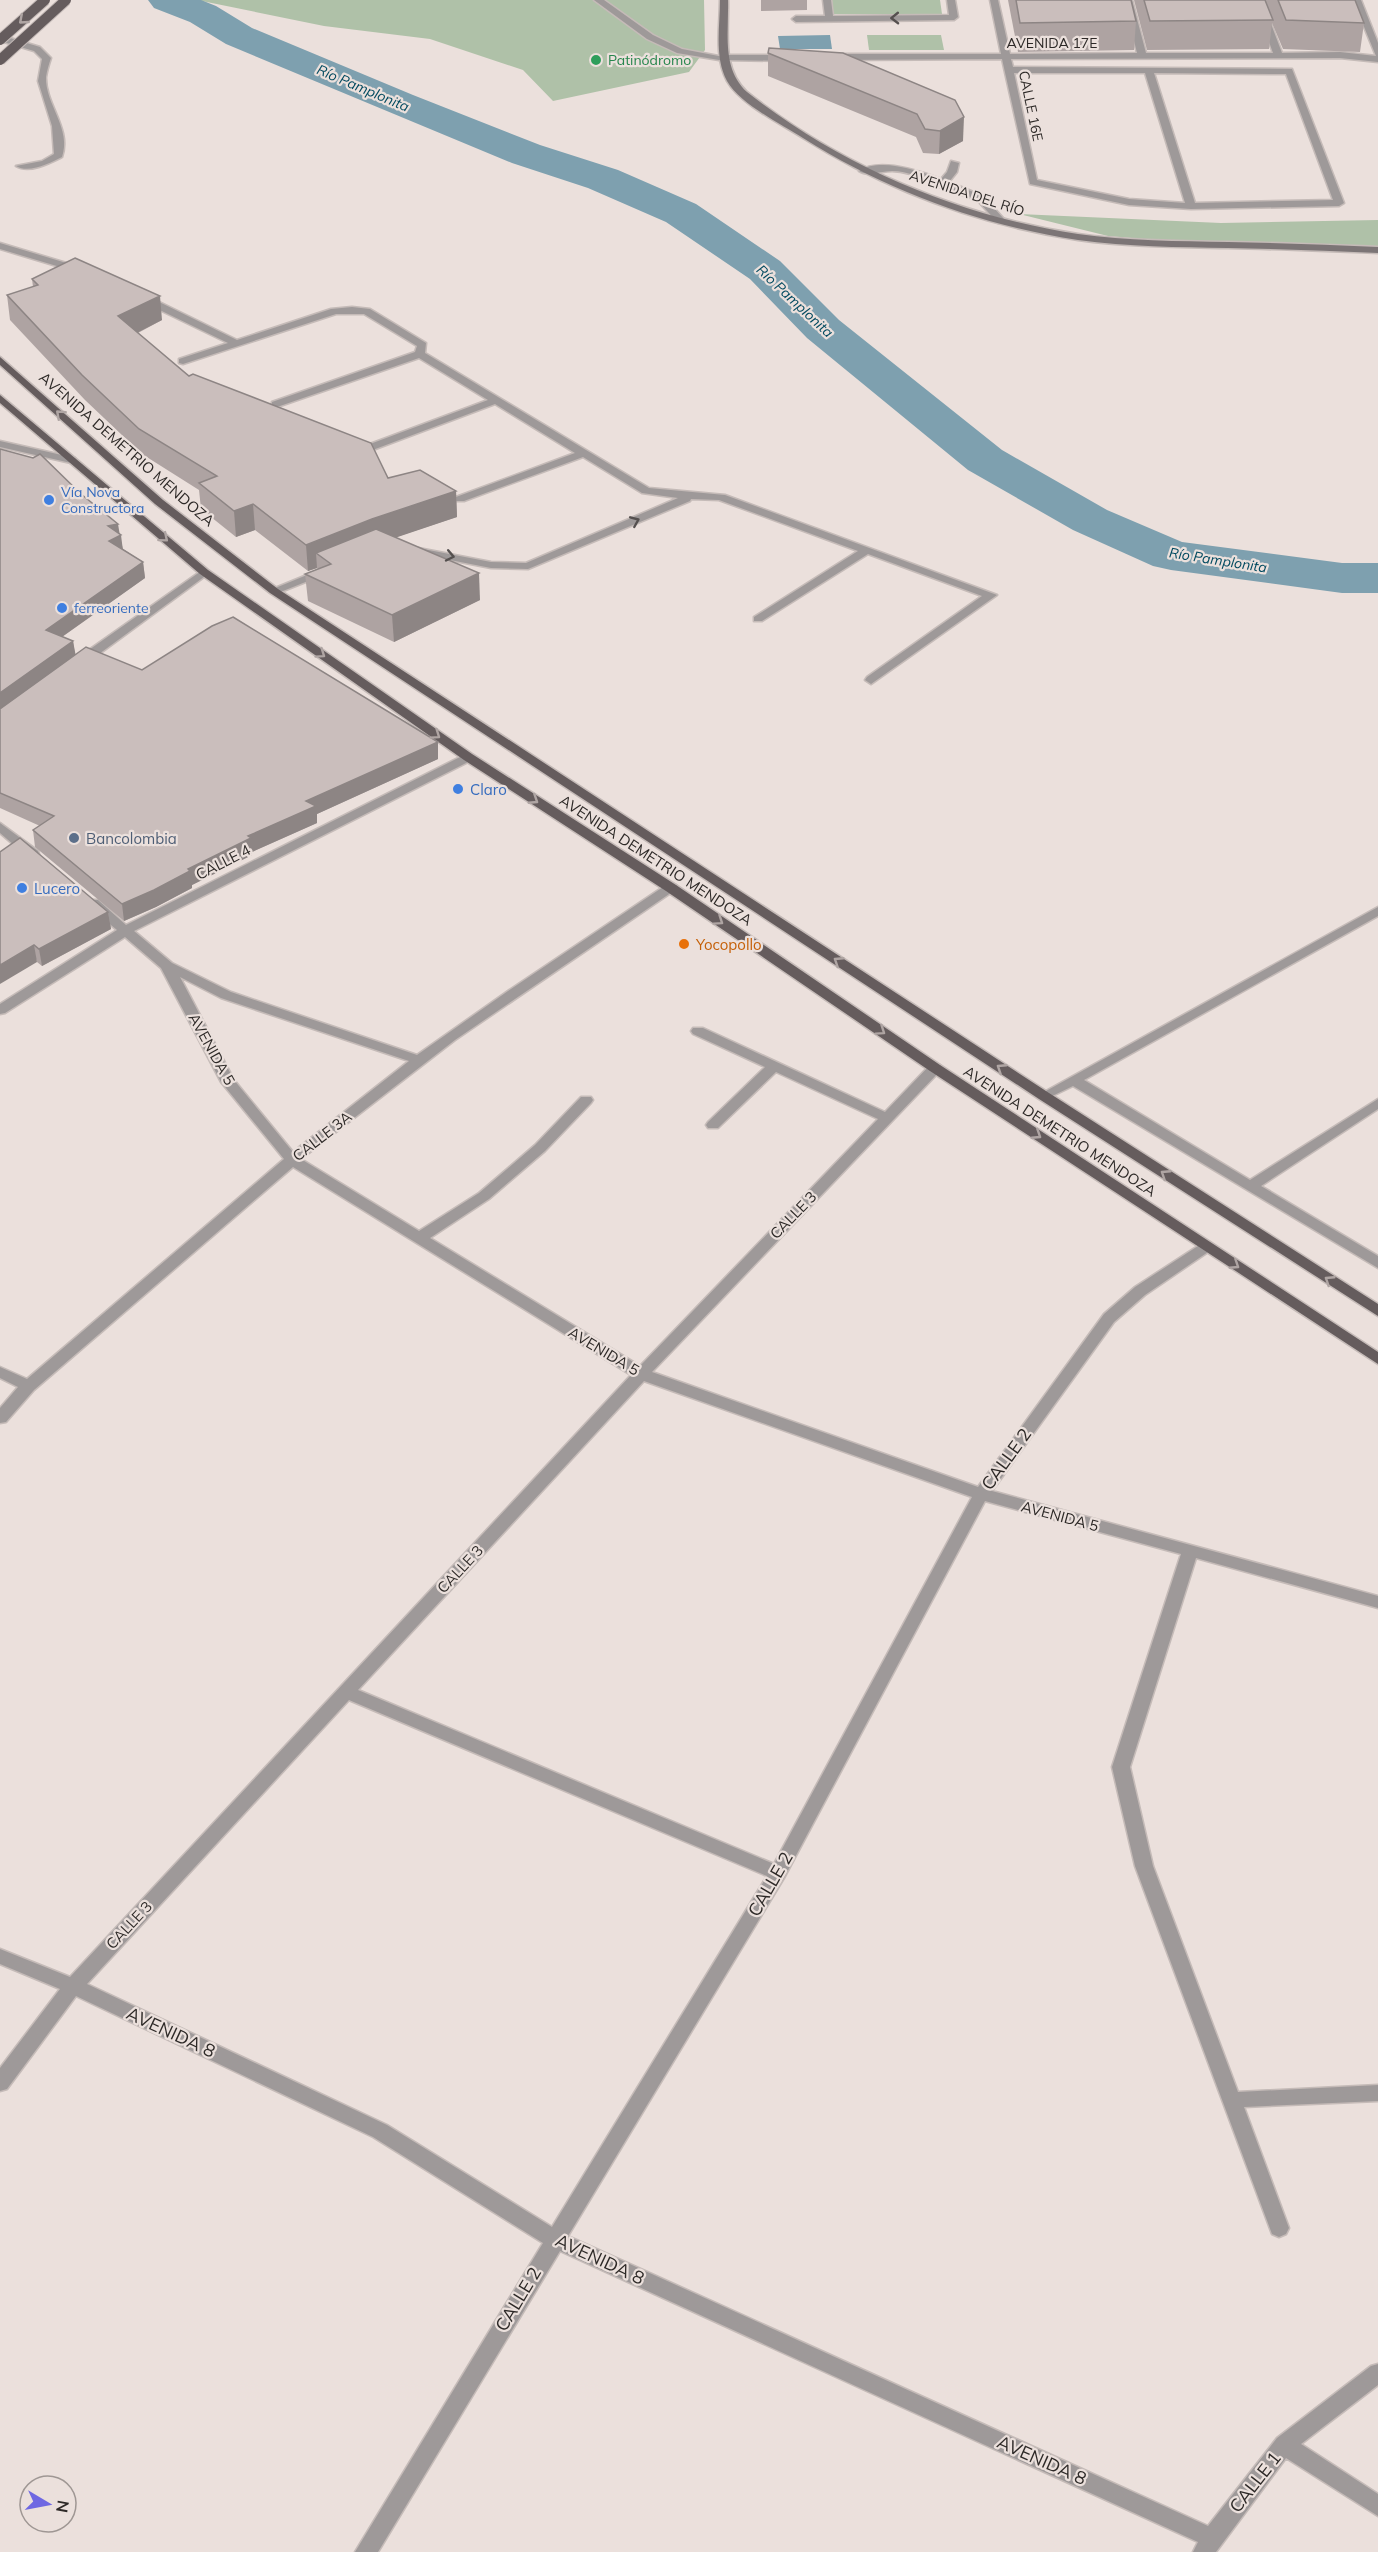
<svg xmlns="http://www.w3.org/2000/svg" width="1378" height="2552" font-family="Mulish,sans-serif">
<rect width="100%" height="100%" fill="#ebe0dc"/>
<g fill="#afc1a8">
<polygon points="197,0 704,0 705,50 689,72 553,101 523,70 430,39 324,26"/>
<polygon points="832,0 940,0 942,14 833,14"/>
<polygon points="867,35 941,35 944,50 869,50"/>
<polygon points="1019,214 1221,223 1378,220 1378,248 1179,242 1108,236"/>
</g>
<polygon fill="#7ea0af" points="830,35 832,49 780,49 778,36"/>
<g fill="none" stroke-linecap="round" stroke-linejoin="round">
<polygon fill="#7ea0af" fill-rule="evenodd" points="148,0 201,0 216,6 252,28 413,95 540,145 618,170 696,204 780,261 839,320 1002,450 1107,510 1182,542 1342,563 1378,563 1378,593 1342,593 1171,570 1153,566 1073,530 968,470 807,338 750,279 666,222 588,188 512,163 226,44 190,22 154,8"/>
<g stroke="#c5bbb8" stroke-width="3">
<g id="lane">
<polygon points="594,0 604,0 653,35 682,49 729,58 725,61 677,53 647,39"/>
<path d="M951 161 959 163 957 172 949 182 983 196 1004 219V223H998L977 200 939 187 938 184C923 179 908 171 892 171 881 171 868 177 859 171 880 157 920 171 941 179L947 172Z"/>
</g>
</g>
<g stroke="#c5bbb8" stroke-width="3">
<g id="street">
<polygon points="823,0 831,0 833,16 949,15 947,0 955,0 958,17 954,20 796,22 792,19 796,16 825,16"/>
<path d="M990 0H998L1010 54 1137 53 1124 0H1132L1146 53H1273L1254 0H1262L1282 53 1340 52 1376 56 1353 0H1361L1378 43V62L1340 58 1011 59 1013 67 1292 69 1344 203 1339 206 1191 209 1129 205 1030 184 1002 59 833 60 829 57 833 54H1001ZM1014 73H1145L1185 203 1129 199 1037 180ZM1154 73 1286 74 1333 200 1195 203Z"/>
<path d="M0 35 40 47 51 58C49 64 47 70 46 77 45 104 72 129 62 157 50 163 29 174 16 166L42 161 54 154 52 126 38 81 42 59 34 51 0 41Z"/>
<polygon points="725,55 788,55 792,58 788,61 722,60 721,58"/>
<polygon points="0,243 83,268 85,270 80,273 0,249"/>
<polygon points="139,296 147,296 237,340 331,309 352,307 370,309 426,343 425,353 649,488 725,495 997,595 871,684 865,680 867,677 982,596 868,554 762,621 754,621 754,617 858,551 719,500 691,499 690,501 528,569 491,568 409,552 409,548 413,547 491,562 526,563 678,498 642,493 583,457 464,501 456,501 456,497 575,453 495,404 362,454 354,454 354,450 488,400 419,358 280,406 272,406 272,402 415,352 417,346 364,314 336,314 183,364 179,363 179,359 228,343 139,300"/>
<polygon points="0,441 75,458 76,460 71,463 0,447"/>
<polygon points="324,568 330,571 328,573 278,593 274,594 268,591"/>
<polygon points="204,569 210,572 208,574 84,665 76,665 76,659"/>
<path d="M468 753 474 757 472 760 134 931 172 963 231 992 417 1055 508 991 666 885H676L678 888 455 1040 301 1159 419 1231 479 1193 535 1145 581 1097H591L593 1100 591 1103 545 1151 489 1199 430 1238 640 1366 878 1119 776 1072 718 1128H708L706 1125 708 1122 765 1067 693 1034 691 1031 693 1028H703L885 1112 930 1065H940L942 1068 940 1071 652 1372 978 1487 1104 1314 1135 1287 1201 1244H1211L1213 1247 1211 1250 1145 1295 1114 1322 992 1491 1378 1596V1608L1196 1558 1130 1767 1153 1866 1238 2092 1378 2085V2101L1244 2107 1289 2228 1286 2234 1279 2237 1272 2234 1135 1866 1112 1767 1181 1554 985 1501 784 1878 568 2236 1208 2526 1277 2438 1371 2366 1378 2364V2385L1301 2444 1378 2494V2516L1286 2458 1216 2552H1193L1198 2542 560 2251 378 2552H355L543 2243 373 2137 76 1996 7 2089 0 2091V2068L60 1989 0 1964V1949L70 1977 631 1375 293 1167 34 1390 6 1422 0 1423V1408L18 1387 0 1378V1367L27 1379 284 1159 221 1082 161 968 125 937 5 1013 0 1014V1004L117 930 88 906 86 903 88 900H98L126 925ZM180 977 221 998 409 1061 293 1152 234 1080ZM644 1381 972 1497 774 1864 358 1690ZM349 1700 767 1876 552 2227 387 2125 87 1984Z"/>
<polygon points="0,823 38,851 39,854 38,857 28,857 0,833"/>
<polygon points="1378,907 1378,916 1084,1080 1250,1180 1378,1099 1378,1109 1261,1186 1378,1256 1378,1268 1073,1086 1044,1100 1037,1096"/>
</g>
</g>
<g stroke="#c5bbb8" stroke-width="3">
<path id="secondary" d="M720 0H728C729 32 721 68 747 92 842 167 959 216 1078 234 1127 241 1178 241 1228 242 1278 243 1328 245 1378 247V253C1328 251 1278 249 1228 248 1178 247 1128 247 1078 240 980 225 887 191 803 138 781 124 740 104 727 81 714 57 720 26 720 0Z"/>
</g>
<g stroke="#c5bbb8" stroke-width="3">
<g id="primary">
<polygon points="0,357 163,500 278,589 1049,1093 1378,1304 1378,1316 1039,1099 270,593 155,504 0,365"/>
<polygon points="0,395 208,570 472,754 676,885 940,1065 1378,1352 1378,1364 930,1071 666,891 464,760 200,574 0,403"/>
</g>
</g>
<use href="#lane" fill="#9e9999" fill-rule="evenodd"/>
<use href="#street" fill="#9e9999" fill-rule="evenodd"/>
<use href="#secondary" fill="#7c7576" fill-rule="evenodd"/>
<use href="#primary" fill="#655c5d" fill-rule="evenodd"/>
<g stroke="#c5bbb8" stroke-width="12" stroke-linecap="butt">
<g id="primary-bridge">
<polyline points="0,40 45,0"/>
<polyline points="0,60 66,0"/>
</g>
</g>
<use href="#primary-bridge" stroke="#655c5d" stroke-width="10"/>
</g>
<g fill="#aea3a2">
<polygon points="761,0 807,0 807,10 761,11"/>
<polygon points="1008,0 1131,0 1136,21 1134,50 1018,52"/>
<polygon points="1134,0 1355,0 1364,23 1360,52 1283,49 1272,23 1269,49 1147,50"/>
<polygon points="768,53 843,53 963,141 939,154 923,153 916,137 768,76"/>
<polygon points="32,279 162,320 138,333 189,376 388,478 456,491 457,517 396,537 480,600 394,642 308,601 305,574 318,569 317,568 308,571 255,530 236,537 201,509 199,490 142,454 85,400 10,320 7,295 33,287"/>
<polygon points="0,449 119,534 123,549 143,562 145,578 62,637 73,641 75,655 142,670 438,742 438,759 317,814 317,823 252,852 252,855 192,885 192,888 156,907 124,921 35,847 33,830 40,826 0,808"/>
<polygon points="0,852 108,912 111,929 42,966 37,962"/>
</g>
<g fill="#8d8584">
<polygon points="964,117 963,141 939,154 940,131"/>
<polygon points="160,296 162,320 121,341 118,316"/>
<polygon points="456,491 457,517 374,545 316,553 317,568 308,571 306,545 372,519"/>
<polygon points="253,504 255,530 236,537 234,511"/>
<polygon points="118,524 120,536 121,535 123,551 111,556 108,526"/>
<polygon points="143,562 145,578 49,646 46,630"/>
<polygon points="479,573 480,600 394,642 392,615"/>
<polygon points="73,641 76,657 0,711 0,693"/>
<polygon points="438,742 438,759 317,814 317,823 252,852 252,855 192,885 192,888 156,907 124,921 122,904 248,836 306,801"/>
<polygon points="108,912 111,929 42,966 39,949"/>
<polygon points="34,945 37,962 0,984 0,965"/>
</g>
<g fill="#cabebc" stroke="#8d8584" stroke-width="1.5">
<polygon points="1016,0 1131,0 1136,21 1020,23"/>
<polygon points="1144,0 1265,0 1273,20 1150,21"/>
<polygon points="1278,0 1355,0 1364,23 1286,20"/>
<polygon points="769,48 843,53 955,100 964,117 940,131 925,129 917,114 768,53"/>
<polygon points="75,258 160,296 118,316 189,376 193,374 371,443 388,478 420,470 456,491 372,519 306,545 253,504 234,511 199,483 217,476 139,429 82,375 7,295 38,285 32,279"/>
<polygon points="0,449 33,458 40,454 81,494 118,524 108,526 121,535 109,541 143,562 46,630 73,641 0,693"/>
<polygon points="376,529 479,573 392,615 305,574 331,564 316,553"/>
<polygon points="233,617 438,742 306,801 316,806 248,836 251,838 188,869 190,871 154,890 122,904 33,830 54,816 0,793 0,709 86,647 142,670 212,626"/>
<polygon points="20,838 108,912 39,949 34,945 0,965 0,852"/>
</g>
<defs><path id="oneway-chevron" d="M-2-3.5L2.5 0L-2 3.5" fill="none" stroke-width="1.6" stroke-linecap="round" stroke-linejoin="round" transform="scale(1.5)"/></defs>
<g stroke="#55504f">
<use href="#oneway-chevron" transform="translate(895 18) rotate(179)"/>
<use href="#oneway-chevron" transform="translate(635 521) rotate(-23)"/>
<use href="#oneway-chevron" transform="translate(450 556) rotate(12)"/>
</g>
<g stroke="#afa5a3">
<use href="#oneway-chevron" transform="translate(23 20) rotate(139)"/>
<use href="#oneway-chevron" transform="translate(60 414) rotate(-138)"/>
<use href="#oneway-chevron" transform="translate(164 538) rotate(40)"/>
<use href="#oneway-chevron" transform="translate(321 654) rotate(35)"/>
<use href="#oneway-chevron" transform="translate(436 735) rotate(35)"/>
<use href="#oneway-chevron" transform="translate(534 800) rotate(33)"/>
<use href="#oneway-chevron" transform="translate(719 921) rotate(34)"/>
<use href="#oneway-chevron" transform="translate(838 961) rotate(-147)"/>
<use href="#oneway-chevron" transform="translate(881 1031) rotate(34)"/>
<use href="#oneway-chevron" transform="translate(1001 1068) rotate(-147)"/>
<use href="#oneway-chevron" transform="translate(1037 1135) rotate(33)"/>
<use href="#oneway-chevron" transform="translate(1165 1174) rotate(-147)"/>
<use href="#oneway-chevron" transform="translate(1235 1265) rotate(33)"/>
<use href="#oneway-chevron" transform="translate(1329 1280) rotate(-147)"/>
</g>
<circle fill="#2e9e5b" stroke="#ebe0dc" stroke-width="2" cx="596" cy="60" r="6"/>
<g fill="#3f7fe0" stroke="#ebe0dc" stroke-width="2">
<circle cx="49" cy="500" r="6"/>
<circle cx="62" cy="608" r="6"/>
<circle cx="458" cy="789" r="6"/>
<circle cx="22" cy="888" r="6"/>
</g>
<circle fill="#5c6f8a" stroke="#ebe0dc" stroke-width="2" cx="74" cy="838" r="6"/>
<circle fill="#e8710a" stroke="#ebe0dc" stroke-width="2" cx="684" cy="944" r="6"/>
<g text-anchor="middle" dominant-baseline="central" stroke-width="4.5" stroke-linejoin="round" paint-order="stroke">
<g font-size="14" fill="#2d2927" stroke="#ebe0dc">
<text x="1052" y="43">AVENIDA 17E</text>
<text transform="translate(1031 106) rotate(78)">CALLE 16E</text>
<text transform="translate(967 193) rotate(18)">AVENIDA DEL RÍO</text>
</g>
<g font-size="14" fill="#27864d" stroke="#ebe0dc" text-anchor="start">
<text x="608" y="60">Patinódromo</text>
</g>
<g font-size="14" font-style="italic" fill="#00495f" stroke="#ebe0dc">
<text transform="translate(363 88) rotate(23)">Río Pamplonita</text>
<text transform="translate(795 301) rotate(43)">Río Pamplonita</text>
<text transform="translate(1218 560) rotate(9)">Río Pamplonita</text>
</g>
<g font-size="14" fill="#366cbe" stroke="#ebe0dc" text-anchor="start">
<text x="61" y="492">Vía Nova<tspan x="61" dy="16">Constructora</tspan></text>
<text x="74" y="608">ferreoriente</text>
</g>
<g font-size="15" fill="#2d2927" stroke="#ebe0dc">
<text transform="translate(127 449) rotate(41)">AVENIDA DEMETRIO MENDOZA</text>
<text transform="translate(656 860) rotate(33)">AVENIDA DEMETRIO MENDOZA</text>
<text transform="translate(223 862) rotate(-27)">CALLE 4</text>
<text transform="translate(212 1049) rotate(61)">AVENIDA 5</text>
<text transform="translate(1060 1131) rotate(33)">AVENIDA DEMETRIO MENDOZA</text>
<text transform="translate(322 1136) rotate(-38)">CALLE 3A</text>
<text transform="translate(793 1215) rotate(-46)">CALLE 3</text>
<text transform="translate(604 1351) rotate(31)">AVENIDA 5</text>
<text transform="translate(1060 1516) rotate(15)">AVENIDA 5</text>
<text transform="translate(460 1569) rotate(-47)">CALLE 3</text>
<text transform="translate(129 1925) rotate(-47)">CALLE 3</text>
</g>
<g font-size="15" fill="#366cbe" stroke="#ebe0dc" text-anchor="start">
<text x="470" y="789">Claro</text>
<text x="34" y="888">Lucero</text>
</g>
<g font-size="15" fill="#4e5e75" stroke="#ebe0dc" text-anchor="start">
<text x="86" y="838">Bancolombia</text>
</g>
<g font-size="15" fill="#c56008" stroke="#ebe0dc" text-anchor="start">
<text x="696" y="944">Yocopollo</text>
</g>
<g font-size="18" fill="#2d2927" stroke="#ebe0dc">
<text transform="translate(1006 1459) rotate(-54)">CALLE 2</text>
<text transform="translate(770 1884) rotate(-60)">CALLE 2</text>
<text transform="translate(171 2032) rotate(25)">AVENIDA 8</text>
<text transform="translate(600 2259) rotate(25)">AVENIDA 8</text>
<text transform="translate(518 2299) rotate(-59)">CALLE 2</text>
<text transform="translate(1042 2460) rotate(24)">AVENIDA 8</text>
<text transform="translate(1255 2482) rotate(-52)">CALLE 1</text>
</g>
</g>
<g transform="translate(48 2504) rotate(100)"><circle r="28" fill="#ebe0dc" stroke="#9f9794" stroke-width="1.5"/>
<path d="M0-4.5L10 22L0 15L-10 22Z" fill="#6f68e2"/>
<text y="-9" font-size="16" font-weight="bold" text-anchor="middle" fill="#2d2927">N</text>
</g>
</svg>
